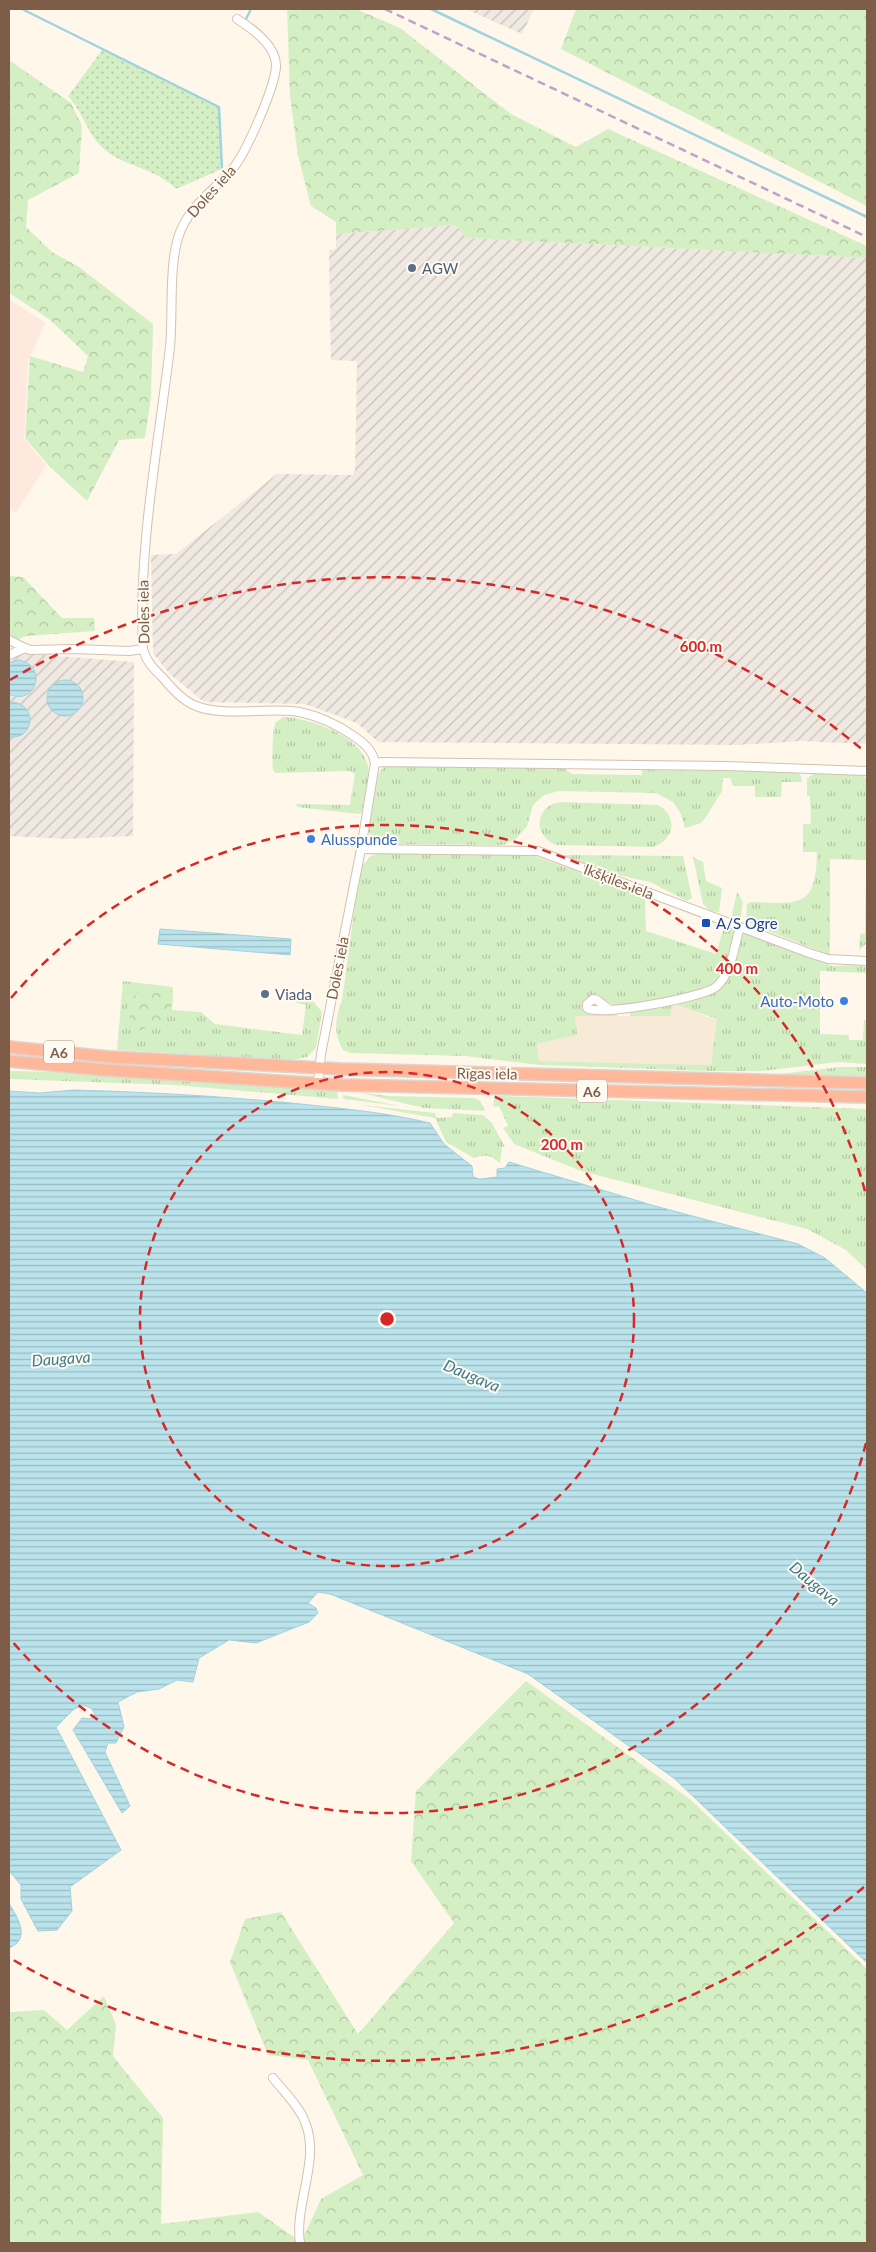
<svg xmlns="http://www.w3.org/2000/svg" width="876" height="2252" font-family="Lato,sans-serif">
<defs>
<pattern id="industrial-furrows" width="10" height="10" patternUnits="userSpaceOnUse" patternTransform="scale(1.25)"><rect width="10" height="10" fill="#f0e9e2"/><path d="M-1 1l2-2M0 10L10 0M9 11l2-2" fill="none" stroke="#c8c0b9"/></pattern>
<pattern id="grass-tufts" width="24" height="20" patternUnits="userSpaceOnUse" patternTransform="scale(1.25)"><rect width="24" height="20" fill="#d5efc5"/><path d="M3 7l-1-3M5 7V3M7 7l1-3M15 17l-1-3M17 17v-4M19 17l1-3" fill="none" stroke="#b2c5a2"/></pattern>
<pattern id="forest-crowns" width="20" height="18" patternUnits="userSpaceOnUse" patternTransform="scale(1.25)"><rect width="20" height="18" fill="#d5efc5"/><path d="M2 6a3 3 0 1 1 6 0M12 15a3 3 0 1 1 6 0" fill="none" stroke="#b2c5a2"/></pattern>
<pattern id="garden-dots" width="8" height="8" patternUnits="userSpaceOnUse" patternTransform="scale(1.25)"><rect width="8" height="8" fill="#d5efc5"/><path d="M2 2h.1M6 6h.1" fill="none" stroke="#b2c5a2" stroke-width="1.8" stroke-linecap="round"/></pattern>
<pattern id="water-rules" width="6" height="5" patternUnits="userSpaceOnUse" patternTransform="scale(1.25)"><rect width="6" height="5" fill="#bae3ec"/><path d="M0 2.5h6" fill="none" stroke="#9cbbc1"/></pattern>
</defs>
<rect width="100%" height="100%" fill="#fff7ea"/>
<polygon fill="#f7ead7" points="672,1004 717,1020 711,1065 539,1061 537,1044 577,1035 574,1016 670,1016"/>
<polygon fill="#ffe8dd" points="9,299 45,323 28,362 24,438 46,465 16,513 9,508"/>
<g fill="url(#industrial-furrows)">
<polygon points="466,9 534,9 522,34"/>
<polygon points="456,225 467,238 867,258 867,744 800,741 737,745 378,742 357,723 305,704 204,702 170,674 153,653 151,555 176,554 277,474 353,475 355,470 357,361 331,360 329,250 336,249 336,234"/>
<polygon points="20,653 134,662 133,836 67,839 9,836 9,655"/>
</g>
<g fill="url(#grass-tufts)">
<path d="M283 717C310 718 362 736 368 766 371 780 365 798 362 812L359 814 297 807 296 804H301L350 805 355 774 350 771 276 773 273 770C272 762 272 727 276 722 278 720 281 719 283 717Z"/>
<polygon points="384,766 564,768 572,774 642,775 642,770 797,772 801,776 802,782 782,782 781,797 755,797 755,786 733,786 730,778 723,778 722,791 706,817 701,823 685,828 681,814 673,802 656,793 559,791 544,795 533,805 527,826 515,840 503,845 385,844 373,839 368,830 377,776"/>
<path d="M815 773 860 774 867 778 866 860 830 859V955L755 926 746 920 747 904 751 902C800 904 816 908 817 852H803V824H811L810 796H807V778Z"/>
<path d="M560 802 658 805C678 816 675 840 653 847L556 845C532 835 535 806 560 802Z"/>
<path d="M380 853 532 855 645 896 646 931 716 954 724 927 734 931V936C729 955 727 974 711 987L631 1006C627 1006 622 1007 618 1006 604 1003 598 990 584 1000V1012L617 1013V1016H575L577 1035 537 1044 539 1061 711 1065 717 1019 673 1004 670 1016H630V1013L661 1004 694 998 716 991 728 977 739 937 747 933 832 966 856 965 867 967V973L820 971V1034L849 1035V1040H863L864 1020 867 1022V1064L838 1062 762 1071H711L540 1065 465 1056 351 1053 343 1050C333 1032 335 1020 342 1000L360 868 371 856Z"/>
<polygon points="562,855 683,856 692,898 687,901 650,882 618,875"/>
<polygon points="693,857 703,862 706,881 722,888 719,912 710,911 703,904"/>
<polygon points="866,871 867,871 867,943 859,950 860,934 865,933"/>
<polygon points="737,892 743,902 740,921 734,918 732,915"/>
<polygon points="123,981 173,987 172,1010 201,1012 215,1024 302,1035 306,1005 297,1003 296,1000 304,998 314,1002 322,1012 316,1048 307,1057 292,1060 117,1050"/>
<polygon points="840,1067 867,1067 867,1078 761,1076"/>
<polygon points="9,1071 62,1072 188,1082 337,1090 338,1099 175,1085 9,1079"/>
<polygon points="357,1092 387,1096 474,1098 480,1101 485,1111 424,1108"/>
<polygon points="343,1095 400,1106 343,1099"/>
<polygon points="499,1096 867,1109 867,1270 846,1250 807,1229 581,1171 514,1144 503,1128 508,1126 499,1106 493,1107 494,1099"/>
<path d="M362 1105 435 1113 437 1118 452 1117 453 1113 483 1115 492 1123 505 1147H502L500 1163C489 1156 490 1153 474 1158L446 1142 435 1118Z"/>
</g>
<g fill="url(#forest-crowns)">
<polygon points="287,9 356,9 400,28 511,114 576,147 608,129 867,246 867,258 467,238 455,225 336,234 336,222 311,206 298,156 290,96"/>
<polygon points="576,9 867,9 867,206 561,49"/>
<polygon points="9,60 71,103 82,126 79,173 28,200 26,227 52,252 79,267 153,324 151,397 145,438 119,440 87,501 50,467 25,438 30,356 83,372 88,356 49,319 9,293"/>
<polygon points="9,576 23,577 62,618 94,618 95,631 26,636 9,643"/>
<path d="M159 986 168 989 173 994 172 1005 159 1023 153 1021 142 1030 136 1032 133 1030C134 1020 129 1020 128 1011 125 994 147 988 159 986Z"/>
<polygon points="526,1681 691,1800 867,1969 867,2243 9,2243 9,2012 44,2010 67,2030 104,1996 116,2025 113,2056 163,2118 161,2224 258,2212 301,2242 321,2199 363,2175 308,2060 268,2055 230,1962 245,1919 281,1912 358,2034 454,1923 411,1861 416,1791"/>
</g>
<path fill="url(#garden-dots)" d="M103 49 219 107 222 169 176 189C154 167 125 167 105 150 88 136 83 112 68 96Z"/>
<g fill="url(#water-rules)" stroke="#9fd3df">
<path d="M19 660C50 667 34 707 9 694V663Z"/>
<circle cx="65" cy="698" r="18"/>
<path d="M9 702C38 701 36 740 9 737Z"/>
<polygon points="160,929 291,939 290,955 158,944"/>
<path d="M74 1090C147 1092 218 1096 291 1103 337 1108 385 1112 430 1123L444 1144 472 1166 473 1177 480 1179 497 1177V1169L505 1168 509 1162 655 1206 798 1244 825 1258 867 1293V1963L675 1779 528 1674 330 1594 318 1592 308 1603 316 1608 318 1613 309 1622 256 1643 229 1640 199 1658 193 1682 177 1680 159 1689 137 1692 118 1702 124 1727 116 1743H108L105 1752 130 1806 122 1813 73 1730 82 1718 90 1719 95 1714 91 1708 82 1705 73 1710 56 1727 121 1850 70 1887 72 1911 57 1930 38 1931 21 1899V1885L9 1871V1091L39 1093Z"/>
<path d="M9 1903C17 1917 32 1939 9 1948Z"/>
</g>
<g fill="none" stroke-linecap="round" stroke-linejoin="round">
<g stroke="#9fd3df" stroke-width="2.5">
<polyline points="22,9 219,107 222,169"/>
<polyline points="431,9 867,217"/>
<polyline points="246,19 251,9"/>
</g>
<g stroke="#d5c1af" stroke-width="10">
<g id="minor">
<path d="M237 19C253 29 277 46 276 67 274 89 246 154 231 171 211 193 187 208 178 238 169 267 173 315 170 347 158 448 138 548 143 649 146 662 155 670 164 679 173 690 183 701 196 706 223 717 269 707 299 712 320 716 338 725 355 737 365 744 373 751 375 763L361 849 321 1054 318 1083"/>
<polyline points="9,640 25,648"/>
<polyline points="9,655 25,648 30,650 74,649 129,651 143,649"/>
<polyline points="375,763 382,762 726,766 867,771"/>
<polyline points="361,849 538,851 809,953 828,959 867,961"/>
<path d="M610 1010 597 1000 593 999 587 1004V1008C598 1017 704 997 716 987 732 973 734 946 740 927"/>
<path d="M273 2078C284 2092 299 2106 305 2122 321 2159 294 2204 300 2243"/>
</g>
</g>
<g stroke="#ddd5cf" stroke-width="14">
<g id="highway">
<polyline points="9,1047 109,1057 341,1069 867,1083"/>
<polyline points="9,1061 106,1070 341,1085 867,1097"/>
</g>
</g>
<use href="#minor" stroke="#fff" stroke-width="8"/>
<use href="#highway" stroke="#ffb89a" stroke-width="11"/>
<polyline stroke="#bba4cc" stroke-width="2.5" stroke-dasharray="8 5" stroke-linecap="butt" points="385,9 867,237"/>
</g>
<g fill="none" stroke="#d62828" stroke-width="2.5" stroke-dasharray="9 6">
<circle cx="387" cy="1319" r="247"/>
<path d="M866 1443A495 495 0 0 1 11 1640M11 998A495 495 0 0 1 866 1195"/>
<path d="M864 1887A742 742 0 0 1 10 1958M10 680A742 742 0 0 1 864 751"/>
</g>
<g fill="#5c6f8a" stroke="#fffaf2" stroke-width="2">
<circle cx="412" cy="268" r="5"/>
<circle cx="265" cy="994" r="5"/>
</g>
<g fill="#3f7fe0" stroke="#fffaf2" stroke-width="2">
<circle cx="311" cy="839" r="5"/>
<circle cx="844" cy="1001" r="5"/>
</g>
<rect fill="#1a4fb4" stroke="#fffaf2" stroke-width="2" x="701" y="918" width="10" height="10" rx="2.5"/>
<g text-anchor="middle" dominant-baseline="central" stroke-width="4" stroke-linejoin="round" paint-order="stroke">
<g fill="#fffaf2" stroke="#a58c7b" stroke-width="1">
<rect x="44" y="1040.5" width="30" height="23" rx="4"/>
<rect x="577" y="1079.5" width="30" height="23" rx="4"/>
</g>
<g font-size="14" font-weight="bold" fill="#7e5d48">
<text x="59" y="1052">A6</text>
<text x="592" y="1091">A6</text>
</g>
<g font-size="15" fill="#7e5d48" stroke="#fffaf2">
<text transform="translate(211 191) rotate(-48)">Doles iela</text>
<text transform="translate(143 612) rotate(-91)">Doles iela</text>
<text transform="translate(619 881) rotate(21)">Ikšķiles iela</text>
<text transform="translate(337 968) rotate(-79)">Doles iela</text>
<text transform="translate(487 1073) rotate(1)">Rīgas iela</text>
</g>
<g font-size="15" fill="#4e5e75" stroke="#fffaf2" text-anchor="start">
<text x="422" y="268">AGW</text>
<text x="275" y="994">Viada</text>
</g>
<g font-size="15" fill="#366cbe" stroke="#fffaf2" text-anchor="start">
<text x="321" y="839">Alusspunde</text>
<text x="834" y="1001" text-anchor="end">Auto-Moto</text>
</g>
<g font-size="15" fill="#164399" stroke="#fffaf2" text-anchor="start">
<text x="716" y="923">A/S Ogre</text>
</g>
<g font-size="16" font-style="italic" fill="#3c7c8b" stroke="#fffaf2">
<text transform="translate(61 1358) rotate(-4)">Daugava</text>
<text transform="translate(472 1375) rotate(23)">Daugava</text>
<text transform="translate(815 1583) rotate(40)">Daugava</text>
</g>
</g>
<circle cx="387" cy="1319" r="8" fill="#d62828" stroke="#fffaf2" stroke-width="2.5"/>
<g font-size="15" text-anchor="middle" font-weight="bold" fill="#d62828" stroke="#fffaf2" stroke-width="4" stroke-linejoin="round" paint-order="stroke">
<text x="701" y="652">600 m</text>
<text x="737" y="974">400 m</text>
<text x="562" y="1150">200 m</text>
</g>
<rect width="876" height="2252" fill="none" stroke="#7e5d48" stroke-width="20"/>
</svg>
